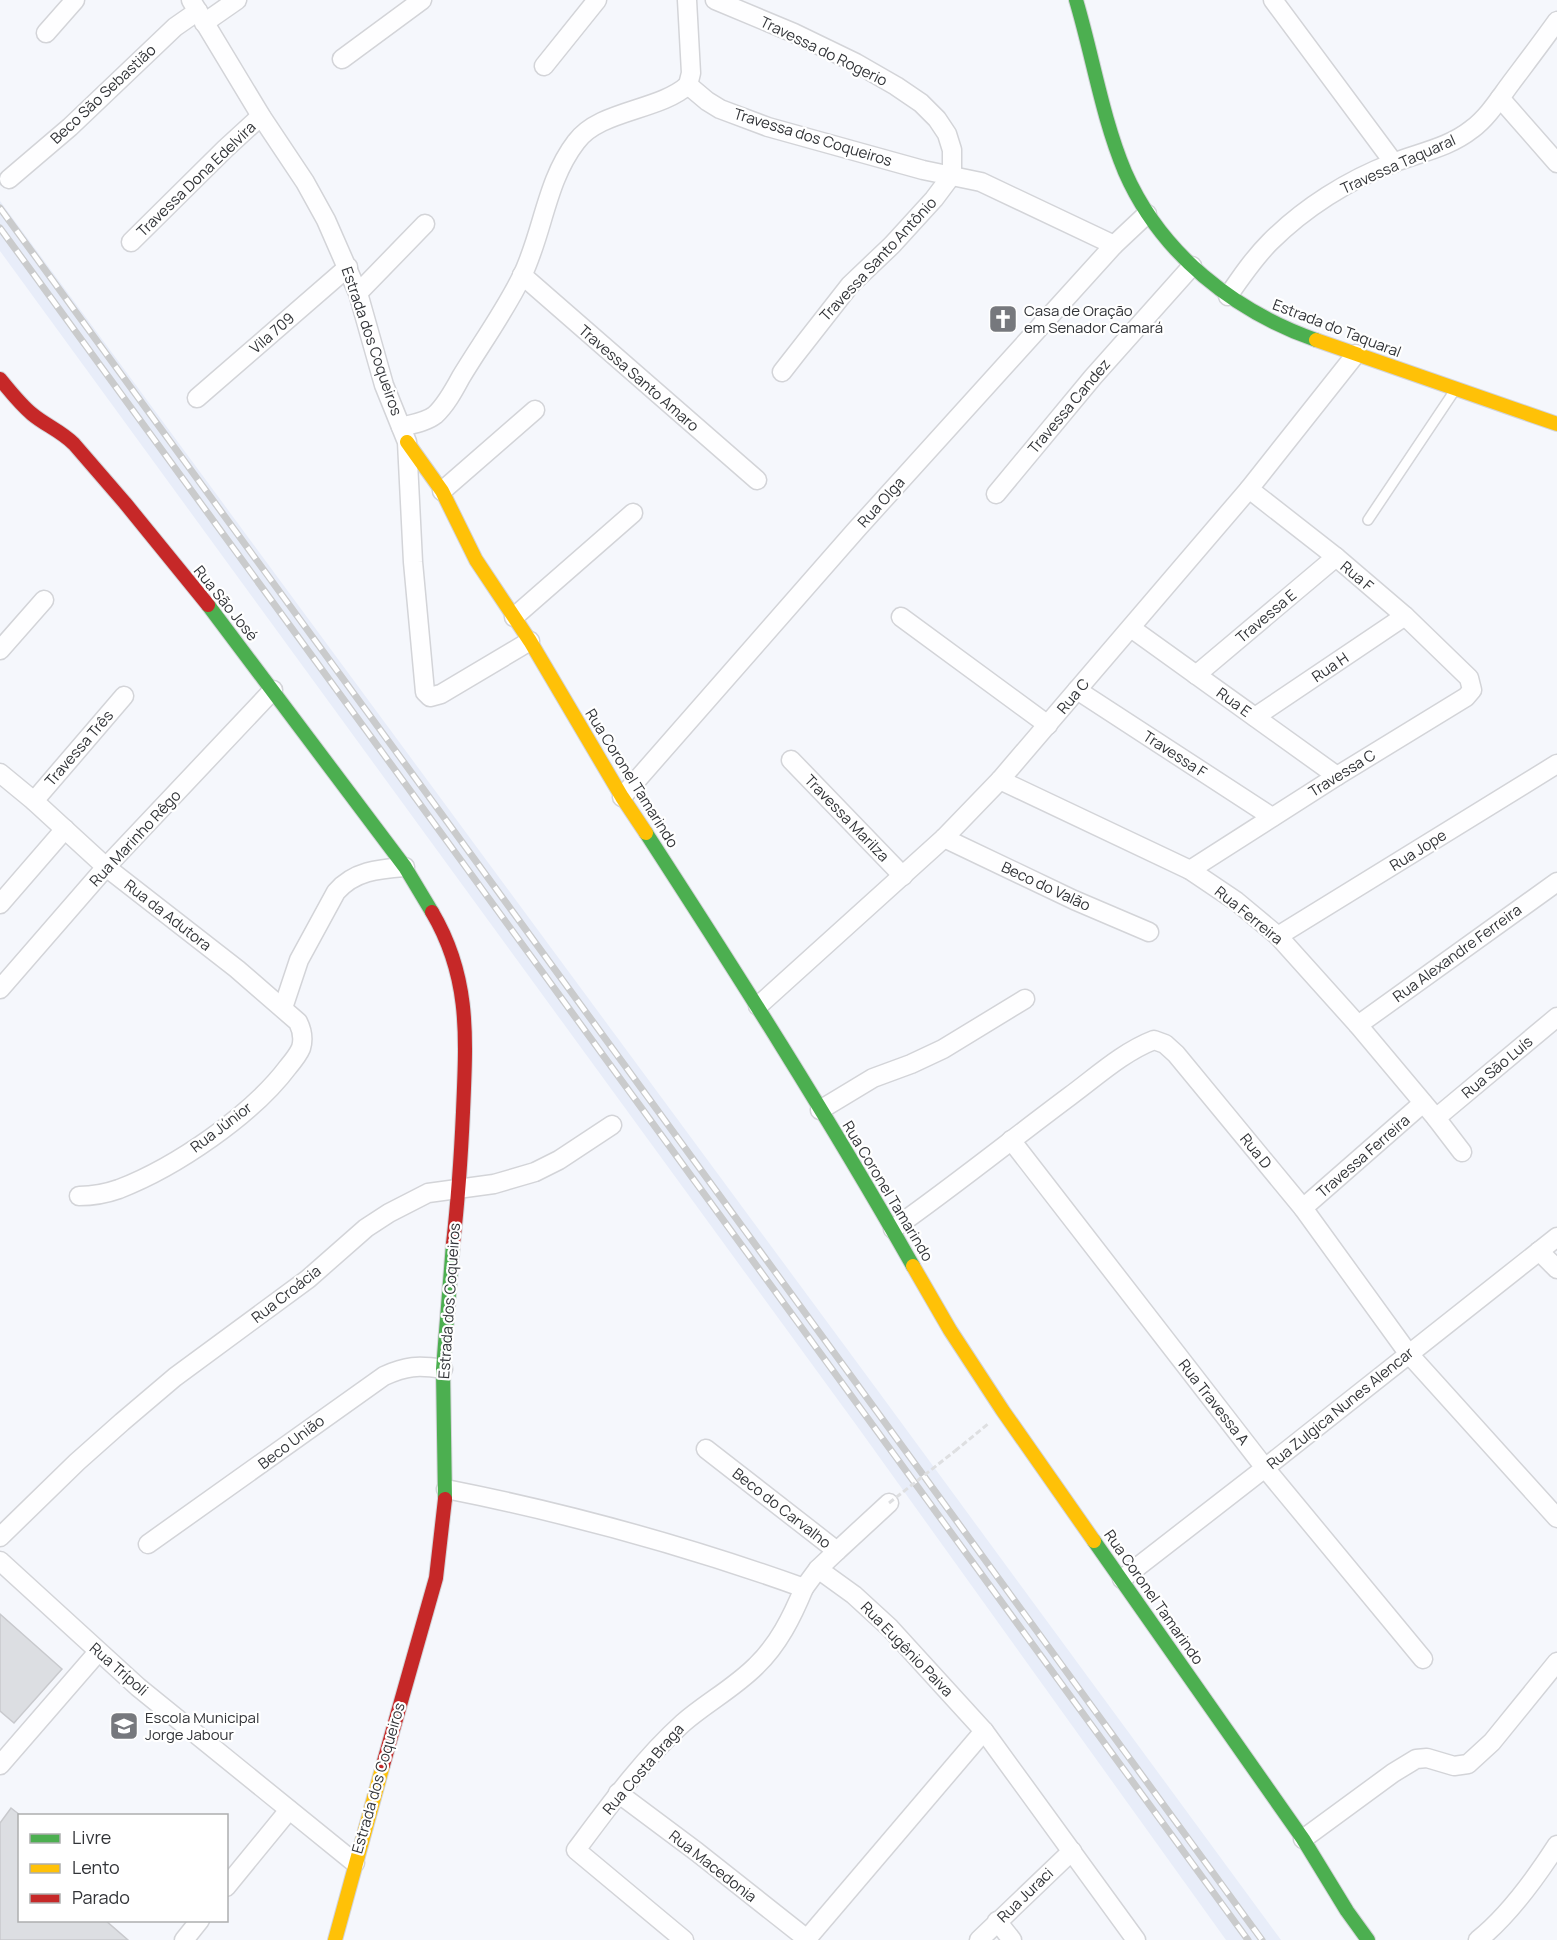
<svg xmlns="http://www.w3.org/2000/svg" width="1557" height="1940" font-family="Manrope,sans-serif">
<rect width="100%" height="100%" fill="#f5f7fc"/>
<polygon fill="#e8edf9" points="0,201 881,1395 1281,1940 1226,1940 857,1426 0,251"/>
<g fill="#dcdee2" stroke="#c8c9cd" stroke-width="1.5">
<polygon points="0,1614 62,1669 14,1723 0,1711"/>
<polygon points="11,1808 20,1815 20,1920 105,1920 128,1940 0,1940 0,1823"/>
</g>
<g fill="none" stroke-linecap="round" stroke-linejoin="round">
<g stroke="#d3d4d8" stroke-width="12">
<polyline id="lane" points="1368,520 1455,390"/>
</g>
<g stroke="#d3d4d8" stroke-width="21">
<g id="street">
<polyline points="191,0 261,116 305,182 326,220 358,293 384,385 407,442 413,562 425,692 430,697 441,694 530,641"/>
<polyline points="687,0 691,73 688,85"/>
<polyline points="715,0 794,33 856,63 896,86 921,103 937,119 947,134 952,150 952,175 934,199 892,245 850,285 782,372"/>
<polyline points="1273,0 1394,163"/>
<polyline points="204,23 237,0"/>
<polyline points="46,33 75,0"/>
<polyline points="342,59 422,0"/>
<polyline points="544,66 597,0"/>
<polyline points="688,85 707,101 720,109 768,127 923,170 981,182 1114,245"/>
<polyline points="1500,98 1557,163"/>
<polyline points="9,179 70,127 175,27 198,11"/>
<polyline points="131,242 225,149 261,116"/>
<polyline points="522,275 757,480"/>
<polyline points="358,293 425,224"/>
<path d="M1228 296C1241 277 1254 258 1270 242 1304 208 1348 180 1393 163 1421 152 1448 148 1472 129 1488 117 1499 99 1511 83 1526 63 1542 42 1557 21"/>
<polyline points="197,398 348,267"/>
<path d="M401 427C412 424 426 422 435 415 446 405 454 390 461 377 481 344 505 311 522 276 543 233 546 181 576 142 599 110 659 111 688 85"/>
<polyline points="442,491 535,410"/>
<polyline points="996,494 1093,377 1192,266"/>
<polyline points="514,617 633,513"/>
<polyline points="901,617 1048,725"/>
<polyline points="1131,628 1337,776"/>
<polyline points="0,650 44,600"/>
<polyline points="1196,675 1336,557"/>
<polyline points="1077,690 1272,817"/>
<polyline points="1255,717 1405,616"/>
<polyline points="791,760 903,876"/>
<path d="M0 773 34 801 106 867 237 969 298 1022C302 1030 304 1038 301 1048 298 1055 293 1061 288 1067 252 1115 176 1167 119 1189 105 1194 93 1196 79 1196"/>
<polyline points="1000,780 1190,870 1236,901 1278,936 1358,1025 1436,1118 1462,1152"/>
<polyline points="622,797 856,530 1114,245 1147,214"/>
<polyline points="34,801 124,696"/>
<polyline points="944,838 1074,900 1149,932"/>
<polyline points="1190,870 1337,776 1466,697 1472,690 1469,678 1405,616 1336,557 1249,489"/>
<polyline points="0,904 65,829"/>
<polyline points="1278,936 1557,764"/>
<polyline points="0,989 106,867 273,690"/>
<polyline points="758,1006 944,838 1000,780 1249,489 1356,354"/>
<path d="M283 1008 299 960 336 892C354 871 378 869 405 867"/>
<polyline points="1358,1025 1557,882"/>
<polyline points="820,1110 873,1078 911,1064 943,1049 1025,999"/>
<polyline points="1436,1118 1557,1017"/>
<polyline points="1011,1140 1265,1468 1423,1659"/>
<polyline points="1303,1208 1423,1103"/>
<path d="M893 1229C954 1186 1011 1140 1070 1096 1097 1076 1123 1052 1154 1040L1165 1044 1176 1054 1303 1208 1408 1353 1557 1518"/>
<polyline points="1539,1251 1557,1269"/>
<path d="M446 1489C567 1513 687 1546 804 1588L818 1569 837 1551 706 1449"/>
<polyline points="0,1537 77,1462 122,1422 175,1377 308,1279 366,1228 389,1213 428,1193 494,1184 535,1172 559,1160 612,1125"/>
<path d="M148 1544 384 1376C406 1366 418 1365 443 1369"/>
<polyline points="837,1551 889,1503"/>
<polyline points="0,1561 138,1687 355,1863"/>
<polyline points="818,1569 854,1595 890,1628 984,1731 1136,1940"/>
<polyline points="1122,1579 1265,1468 1557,1237"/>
<polyline points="0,1765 98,1652"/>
<polyline points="618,1793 697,1852 807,1939"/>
<polyline points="1303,1839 1393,1773 1416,1759 1427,1758 1454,1766 1468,1764 1492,1742 1557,1662"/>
<polyline points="226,1887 289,1810"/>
<polyline points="997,1921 1012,1940"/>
<polyline points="184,1940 200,1920"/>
<path d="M684 1940 576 1850C609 1806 642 1760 683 1723 706 1703 734 1688 756 1666 778 1645 792 1617 804 1588"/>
<polyline points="806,1940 984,1731"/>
<polyline points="979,1940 1072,1851"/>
<path d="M1478 1940C1507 1917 1537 1876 1557 1845"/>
</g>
</g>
<g stroke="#d3d4d8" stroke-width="16">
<g id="fast">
<path d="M1076 0C1093 57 1102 117 1125 172 1161 254 1234 311 1316 340"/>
<polyline points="208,605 405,867 432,912"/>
<path d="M646 833C738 975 829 1118 913 1266"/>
<polyline points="445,1499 443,1369 453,1244"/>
<polyline points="1094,1541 1303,1839 1347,1911 1368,1940"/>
</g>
</g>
<g stroke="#d3d4d8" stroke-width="16">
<g id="slow">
<polyline points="1316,340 1557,424"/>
<polyline points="407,442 442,491 476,560 530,641 622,797 646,833"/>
<polyline points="913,1266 950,1330 1003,1411 1094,1541"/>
<polyline points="335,1940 383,1765"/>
</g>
</g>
<g stroke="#d3d4d8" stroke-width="16">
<g id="jam">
<path d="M0 379C10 391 20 404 32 414 45 425 61 431 74 444L125 503 208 605"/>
<path d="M432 912C471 978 466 1039 463 1112 461 1156 458 1200 453 1244"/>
<polyline points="383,1765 436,1578 445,1499"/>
</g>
</g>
<polyline stroke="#dedfe1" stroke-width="3" stroke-dasharray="6 3" stroke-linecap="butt" points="955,1451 988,1424"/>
<use href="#lane" stroke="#fefeff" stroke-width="9"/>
<use href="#street" stroke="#fefeff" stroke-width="18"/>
<use href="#fast" stroke="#4caf50" stroke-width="14"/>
<use href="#slow" stroke="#ffc107" stroke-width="14"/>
<use href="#jam" stroke="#c62828" stroke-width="14"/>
<g stroke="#cacbcc" stroke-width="7">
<g id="rail">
<polyline points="0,208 1262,1940"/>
<polyline points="0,228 1248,1940"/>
</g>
</g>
<use href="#rail" stroke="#fff" stroke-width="4.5" stroke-dasharray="14" stroke-linecap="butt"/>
<polyline stroke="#dedfe1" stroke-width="3" stroke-dasharray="6 3" stroke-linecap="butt" points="889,1503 955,1451"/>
</g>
<defs>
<g id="church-square" transform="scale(1.5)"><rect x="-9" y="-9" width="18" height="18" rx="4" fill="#76787d" stroke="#fff"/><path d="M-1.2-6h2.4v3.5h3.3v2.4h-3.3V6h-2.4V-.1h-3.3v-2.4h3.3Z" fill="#fff"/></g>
<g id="school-square" transform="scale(1.5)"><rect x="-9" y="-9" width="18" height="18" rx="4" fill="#76787d" stroke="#fff"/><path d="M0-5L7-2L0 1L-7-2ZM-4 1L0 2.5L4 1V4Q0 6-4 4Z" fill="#fff"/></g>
</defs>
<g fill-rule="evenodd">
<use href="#church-square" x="1003" y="319"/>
<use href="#school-square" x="124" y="1726"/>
</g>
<g text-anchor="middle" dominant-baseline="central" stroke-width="4.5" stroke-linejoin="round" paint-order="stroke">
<g font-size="15" fill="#323438" stroke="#fff">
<text transform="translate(824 51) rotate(26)">Travessa do Rogerio</text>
<text transform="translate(103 94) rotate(-43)">Beco São Sebastião</text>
<text transform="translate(813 137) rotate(17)">Travessa dos Coqueiros</text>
<text transform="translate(1398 164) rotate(-24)">Travessa Taquaral</text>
<text transform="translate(196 179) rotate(-44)">Travessa Dona Edelvira</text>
<text transform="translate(878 259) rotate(-47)">Travessa Santo Antônio</text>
<text transform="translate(1337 328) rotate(21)">Estrada do Taquaral</text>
<text transform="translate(272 333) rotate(-41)">Vila 709</text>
<text transform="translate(372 341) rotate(71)">Estrada dos Coqueiros</text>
<text transform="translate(639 378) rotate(41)">Travessa Santo Amaro</text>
<text transform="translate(1069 406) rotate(-50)">Travessa Candez</text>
<text transform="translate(881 502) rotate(-48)">Rua Olga</text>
<text transform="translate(1357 576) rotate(40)">Rua F</text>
<text transform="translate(226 603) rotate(51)">Rua São José</text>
<text transform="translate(1266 616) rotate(-40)">Travessa E</text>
<text transform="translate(1330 667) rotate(-34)">Rua H</text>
<text transform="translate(1073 696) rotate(-50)">Rua C</text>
<text transform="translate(1234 702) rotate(36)">Rua E</text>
<text transform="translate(79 748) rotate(-49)">Travessa Três</text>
<text transform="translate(1175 754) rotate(33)">Travessa F</text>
<text transform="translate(1342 773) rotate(-32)">Travessa C</text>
<text transform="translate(632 778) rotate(58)">Rua Coronel Tamarindo</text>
<text transform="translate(847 818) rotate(46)">Travessa Marilza</text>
<text transform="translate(135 838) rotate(-47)">Rua Marinho Rêgo</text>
<text transform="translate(1418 850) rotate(-32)">Rua Jope</text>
<text transform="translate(1046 886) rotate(25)">Beco do Valão</text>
<text transform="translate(168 915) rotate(38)">Rua da Adutora</text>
<text transform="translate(1249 915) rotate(39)">Rua Ferreira</text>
<text transform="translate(1457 953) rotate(-36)">Rua Alexandre Ferreira</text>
<text transform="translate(1497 1067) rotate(-40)">Rua São Luís</text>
<text transform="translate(221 1127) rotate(-37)">Rua Júnior</text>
<text transform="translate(1256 1151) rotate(51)">Rua D</text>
<text transform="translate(1363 1156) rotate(-41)">Travessa Ferreira</text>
<text transform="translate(888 1191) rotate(59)">Rua Coronel Tamarindo</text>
<text transform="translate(286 1294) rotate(-38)">Rua Croácia</text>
<text transform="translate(449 1301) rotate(-86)">Estrada dos Coqueiros</text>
<text transform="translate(1214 1402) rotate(52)">Rua Travessa A</text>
<text transform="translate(1340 1408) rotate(-39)">Rua Zulgica Nunes Alencar</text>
<text transform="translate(291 1442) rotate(-37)">Beco União</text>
<text transform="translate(782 1508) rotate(38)">Beco do Carvalho</text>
<text transform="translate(1154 1597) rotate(55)">Rua Coronel Tamarindo</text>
<text transform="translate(907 1649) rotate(46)">Rua Eugênio Paiva</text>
<text transform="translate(119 1669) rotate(41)">Rua Trípoli</text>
<text transform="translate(643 1769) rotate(-49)">Rua Costa Braga</text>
<text transform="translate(378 1778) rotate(-74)">Estrada dos Coqueiros</text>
<text transform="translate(713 1866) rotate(38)">Rua Macedonia</text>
<text transform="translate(1025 1895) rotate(-44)">Rua Juraci</text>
</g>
<g font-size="15" fill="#323438" stroke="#fff" text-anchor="start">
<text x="1024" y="310">Casa de Oração<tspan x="1024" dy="17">em Senador Camará</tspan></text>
<text x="145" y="1717">Escola Municipal<tspan x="145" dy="17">Jorge Jabour</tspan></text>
</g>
</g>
<rect x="18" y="1814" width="210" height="108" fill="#ffffff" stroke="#adaeaf" stroke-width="1.5"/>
<rect x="30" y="1834" width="30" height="9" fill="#4caf50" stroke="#adaeaf" stroke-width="1.5"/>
<text x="72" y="1844" font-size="18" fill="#323438">Livre</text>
<rect x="30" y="1864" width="30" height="9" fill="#ffc107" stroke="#adaeaf" stroke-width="1.5"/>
<text x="72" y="1874" font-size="18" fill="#323438">Lento</text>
<rect x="30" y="1894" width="30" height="9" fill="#c62828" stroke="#adaeaf" stroke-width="1.5"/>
<text x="72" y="1904" font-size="18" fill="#323438">Parado</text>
</svg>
